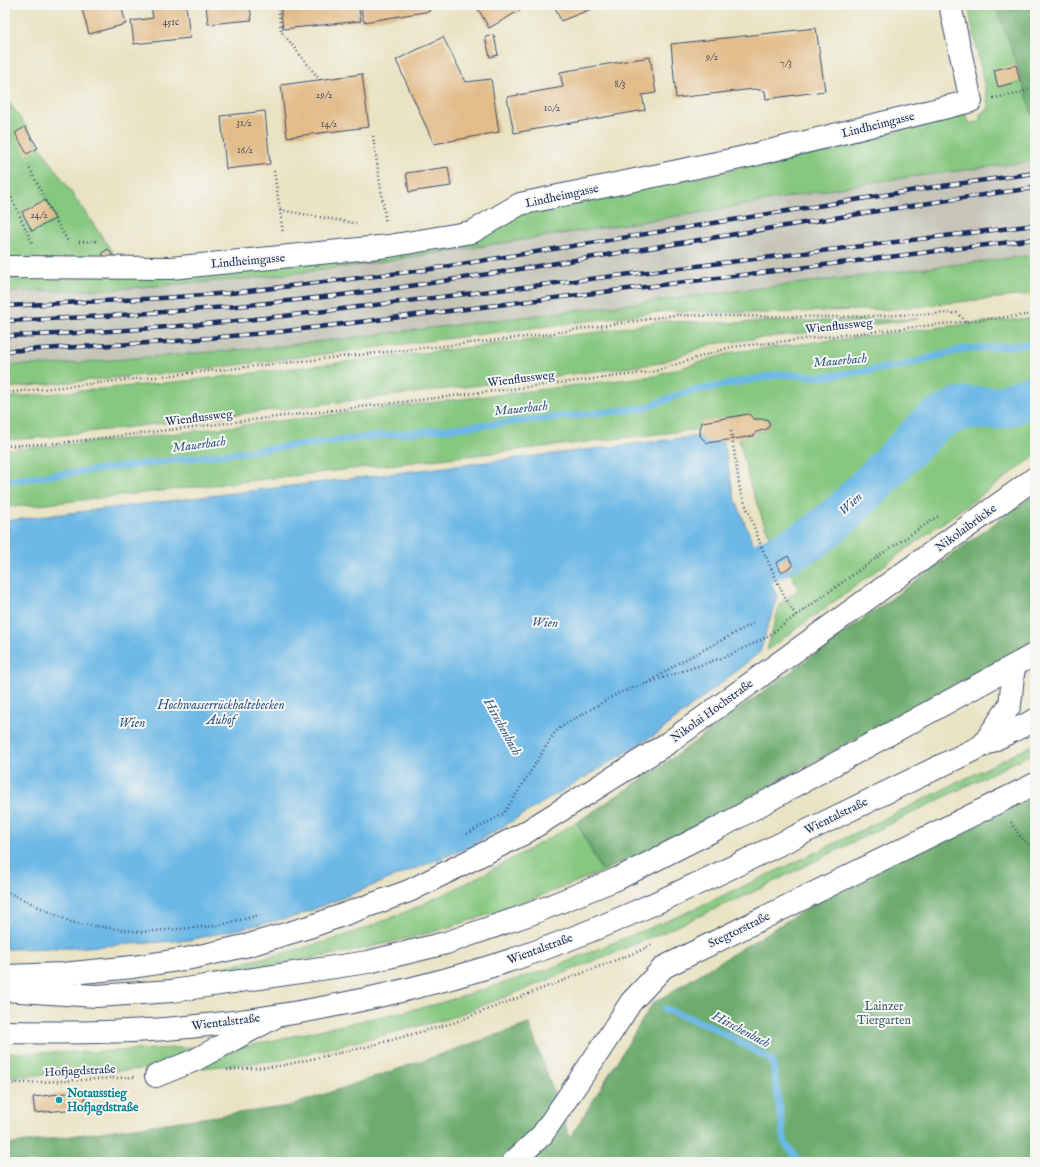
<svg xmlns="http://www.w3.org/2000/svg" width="1040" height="1167" font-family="'IM FELL English',serif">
<rect width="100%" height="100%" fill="#f6f6f2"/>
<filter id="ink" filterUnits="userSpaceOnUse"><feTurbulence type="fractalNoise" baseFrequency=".025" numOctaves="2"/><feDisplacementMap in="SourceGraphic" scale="8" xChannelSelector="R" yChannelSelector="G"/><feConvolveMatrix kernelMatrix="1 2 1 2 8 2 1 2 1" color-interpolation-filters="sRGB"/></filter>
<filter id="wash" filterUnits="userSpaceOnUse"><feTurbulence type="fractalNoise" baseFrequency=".012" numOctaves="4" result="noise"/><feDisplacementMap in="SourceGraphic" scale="16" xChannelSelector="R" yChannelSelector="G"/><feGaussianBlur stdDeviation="0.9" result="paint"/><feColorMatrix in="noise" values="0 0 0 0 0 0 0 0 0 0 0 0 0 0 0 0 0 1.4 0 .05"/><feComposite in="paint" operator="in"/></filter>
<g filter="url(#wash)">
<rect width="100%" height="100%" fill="#e9e3c3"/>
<polygon fill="#c6c5b8" points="1035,161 1035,255 273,347 50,365 5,365 5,292 116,289 244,279 879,181"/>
<g fill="#87c880" stroke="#517c6f">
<polygon points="968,5 1035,5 1035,109 1030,109 1035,122 1035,161 879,181 698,213 353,266 244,279 116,289 5,292 5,273 354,258 521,210 709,175 953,118 965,113 970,124 980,121 980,114 989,109"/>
<polygon points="5,99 7,99 120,263 5,261"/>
<polygon points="1035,255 1035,294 891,309 764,313 666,311 189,371 5,388 5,365 50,365 273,347"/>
<polygon points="1035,318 1035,456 767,650 780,604 799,589 765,526 749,481 739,438 767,429 770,424 767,419 754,419 749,414 703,422 700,429 38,505 5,507 5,450 137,438 654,376 734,352 985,322"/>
<polygon points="919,319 712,344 660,363 638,366 139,426 35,438 5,440 5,398 195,380 598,332 664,321 716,323"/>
<polygon points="1035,744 1035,752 749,894 657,935 523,990 447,1019 281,1060 182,1070 243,1047 437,1004 549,969 681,915 817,852"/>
<path d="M577 822 602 872C548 893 495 914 439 930 365 951 288 963 212 975L211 969C262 959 314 947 363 929 438 901 508 862 577 822Z"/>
<polygon points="216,1043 157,1068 90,1073 5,1077 5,1053 95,1052 192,1047"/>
</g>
<g fill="#6dac6e" stroke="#446e66">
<polygon points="995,5 1035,5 1035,122 1010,44"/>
<polygon points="1035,494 1035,641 682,834 602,872 577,822 660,767"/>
<polygon points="1035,771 1035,1162 5,1162 5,1145 290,1106 529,1024 570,1138 653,1003 1014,781"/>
</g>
<polygon fill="#6cb8e6" stroke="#4474a2" points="700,436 723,440 734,496 755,549 777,596 760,652 658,733 469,847 297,916 190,940 72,948 5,949 5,521"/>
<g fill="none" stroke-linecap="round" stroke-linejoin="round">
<g stroke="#6cb8e6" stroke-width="7">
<polyline points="5,481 332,441 645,408 683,393 781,374 822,377 900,366 964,349 1015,346 1035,343"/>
<polyline points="665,1009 708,1025 772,1060 785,1143 800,1162"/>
</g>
<polyline stroke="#6cb8e6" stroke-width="43" points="707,586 746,572 813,538 840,516 933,422 961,408 998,408 1035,396"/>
</g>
<g id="blocks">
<g fill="#e2bc89">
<polygon points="81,5 121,5 126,24 89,34"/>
<polygon points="151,5 186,5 190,38 134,44 131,21 153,18"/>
<polygon points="206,5 270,5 270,6 250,8 252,20 208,24"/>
<polygon points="280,5 358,5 361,21 283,29"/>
<polygon points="360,5 427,5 430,11 364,22"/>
<polygon points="476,5 522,5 524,8 489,28"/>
<polygon points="554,5 601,5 561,21"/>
<polygon points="816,28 825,91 766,99 765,91 754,89 676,98 671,44"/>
<polygon points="494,35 498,55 490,57 485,37"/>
<polygon points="443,37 466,82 491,79 499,132 434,144 396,60"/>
<polygon points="650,57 656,93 642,95 645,110 514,133 507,97 563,87 560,72"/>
<polygon points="1016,65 1020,81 998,87 994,70"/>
<polygon points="362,74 369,127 287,137 281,85"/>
<polygon points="265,111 270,164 226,169 221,116"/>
<polygon points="25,127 38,148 27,154 15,133"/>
<polygon points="448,167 451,186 409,192 406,173"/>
<polygon points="45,200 55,219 32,231 22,212"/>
<polygon points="108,249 113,256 107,261 102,253"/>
<polygon points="749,414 754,419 767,419 770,424 767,429 756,432 754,436 707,443 700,436 700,429 702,422"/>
<polygon points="788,556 793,566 781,572 776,563"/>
<polygon points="84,1091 86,1108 35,1113 33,1097"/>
</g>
</g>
</g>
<g filter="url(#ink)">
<use href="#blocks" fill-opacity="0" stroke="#3a4a6d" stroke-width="1"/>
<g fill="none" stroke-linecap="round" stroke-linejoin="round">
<g stroke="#3a4a6d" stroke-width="24">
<g id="minor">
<polyline points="5,267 171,268 389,246 472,232 520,204 745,157 971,101 950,5"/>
<polyline points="982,746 1010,705 1014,666"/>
<polyline points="5,990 96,996 172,991 368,962 446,943 533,913 619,878 720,827 1035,654"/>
<polyline points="156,1076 195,1060 277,1016"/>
<polyline points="513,1162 542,1135 600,1050 631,1002 664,967 1035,784"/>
</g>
</g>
<g stroke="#3a4a6d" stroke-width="24">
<g id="major">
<polyline points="5,976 62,974 133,967 191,958 249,945 312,926 409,891 523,834 668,743 1035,478"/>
<path d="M5 1032C72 1033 140 1033 207 1025 307 1014 406 993 502 963 596 933 685 890 774 847 861 804 948 762 1035 720"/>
</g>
</g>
<g stroke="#3a4a6d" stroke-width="2.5" stroke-dasharray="1 3" stroke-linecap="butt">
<polyline points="278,5 281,31 320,80"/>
<polyline points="993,98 1017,94 1035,87"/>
<polyline points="373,136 386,223"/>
<polyline points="28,165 55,219 69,243"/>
<polyline points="274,171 280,210 359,224"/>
<polyline points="5,183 33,245"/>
<polyline points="280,210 283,234"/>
<polyline points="79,242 98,241"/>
<polyline points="5,393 526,337 675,315 718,316 840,317 957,313 966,321"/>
<polyline points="731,431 740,490 762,548 784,596 796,616"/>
<polyline points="5,446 60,443 652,372 731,347 1035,314"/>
<polyline points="648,683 677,664 754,623"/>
<polyline points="1011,822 1020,836 1035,851"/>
<polyline points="467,834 503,814 521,787 555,732 567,723 619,693 730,655 765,638 886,551 940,515"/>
<polyline points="5,891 73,923 140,932 216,926 260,915"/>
<polyline points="227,1070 280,1066 366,1047 453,1023 637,952 653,944"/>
<polyline points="5,1084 134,1077"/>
</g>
<use href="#minor" stroke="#fff" stroke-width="22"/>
<use href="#major" stroke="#fff" stroke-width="22"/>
<g stroke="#1b2f5e" stroke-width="4.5">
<g id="rail">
<polyline points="5,306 162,298 231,293 425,270 928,188 1035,173"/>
<path d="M5 321C148 315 290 304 431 283 574 261 717 236 859 214 918 205 976 195 1035 188"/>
<path d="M5 336C98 333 191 326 284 316L1035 225"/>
<polyline points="5,351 166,342 286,331 1035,239"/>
</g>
</g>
<use href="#rail" stroke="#f6f6f2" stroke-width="3" stroke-dasharray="9" stroke-linecap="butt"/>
</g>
</g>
<circle fill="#0f9aa8" stroke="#f6f6f2" stroke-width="1.5" cx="59" cy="1100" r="4"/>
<g text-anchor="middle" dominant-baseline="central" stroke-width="4" stroke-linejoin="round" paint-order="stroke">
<g font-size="10" fill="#4d5269">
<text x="171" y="22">451c</text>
<text x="712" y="57">9/2</text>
<text x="786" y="63">7/3</text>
<text x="620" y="84">8/3</text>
<text x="324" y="95">29/2</text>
<text x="552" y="108">10/2</text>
<text x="244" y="123">31/2</text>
<text x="329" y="124">14/2</text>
<text x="245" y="150">16/2</text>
<text x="39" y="215">24/2</text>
</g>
<g font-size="12" fill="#1b2f5e" stroke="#f6f6f2">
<text transform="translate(878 125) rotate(-14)">Lindheimgasse</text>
<text transform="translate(562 196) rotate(-12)">Lindheimgasse</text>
<text transform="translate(248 261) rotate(-5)">Lindheimgasse</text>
<text transform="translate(839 326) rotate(-6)">Wienflussweg</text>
<text transform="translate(521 379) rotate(-7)">Wienflussweg</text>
<text transform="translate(199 418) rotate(-7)">Wienflussweg</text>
<text transform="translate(966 528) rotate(-36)">Nikolaibrücke</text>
<text transform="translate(712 711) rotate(-36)">Nikolai Hochstraße</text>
<text transform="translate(836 816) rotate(-26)">Wientalstraße</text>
<text transform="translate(739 930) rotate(-26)">Stegtorstraße</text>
<text transform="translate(540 949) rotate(-20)">Wientalstraße</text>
<text transform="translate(226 1022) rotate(-7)">Wientalstraße</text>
<text transform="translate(80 1071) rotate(-3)">Hofjagdstraße</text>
</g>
<g font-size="12" fill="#3b5d68" stroke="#f6f6f2">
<text x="884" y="1006">Lainzer<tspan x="884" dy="14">Tiergarten</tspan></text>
</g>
<g font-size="12" font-weight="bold" fill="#0d838f" stroke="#f6f6f2" text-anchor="start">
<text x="67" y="1093">Notausstieg<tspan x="67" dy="14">Hofjagdstraße</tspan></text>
</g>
<g font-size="13" font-style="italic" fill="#335887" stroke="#f6f6f2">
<text transform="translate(840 361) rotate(-5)">Mauerbach</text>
<text transform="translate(521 409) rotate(-6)">Mauerbach</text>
<text transform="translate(199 445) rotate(-7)">Mauerbach</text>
<text transform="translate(851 504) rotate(-45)">Wien</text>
<text transform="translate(545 623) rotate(2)">Wien</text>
<text x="221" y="705">Hochwasserrückhaltebecken<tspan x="221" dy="15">Auhof</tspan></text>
<text x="132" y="723">Wien</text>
<text transform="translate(502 727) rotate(61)">Hirschenbach</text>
<text transform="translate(741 1030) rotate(28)">Hirschenbach</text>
</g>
</g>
<rect width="1040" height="1167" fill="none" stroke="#f6f6f2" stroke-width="20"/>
</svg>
